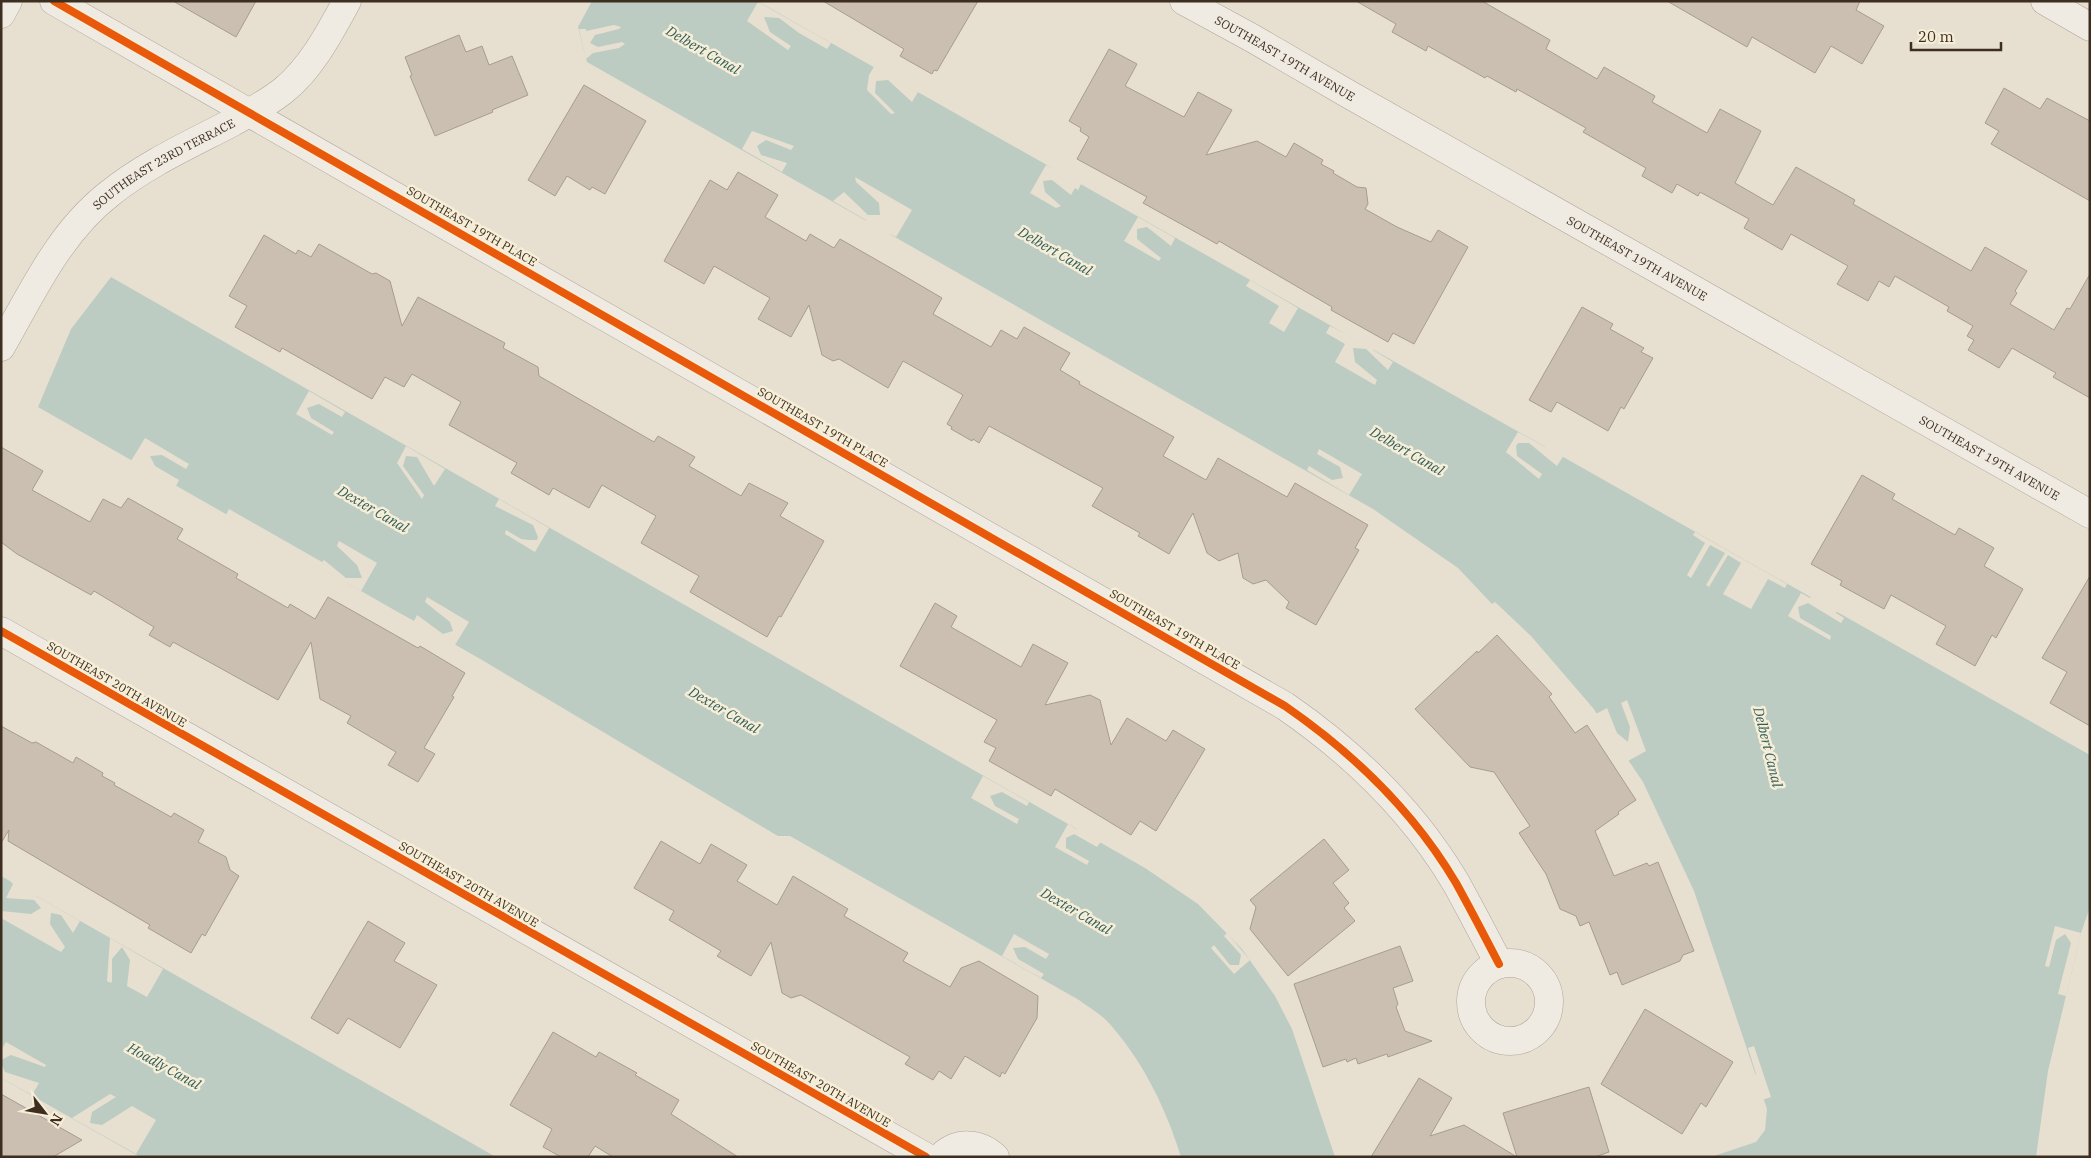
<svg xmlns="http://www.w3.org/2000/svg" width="2091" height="1158" font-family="'IBM Plex Serif',serif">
<rect width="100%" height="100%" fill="#e7e0d1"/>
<g fill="#bcccc2">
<polygon points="592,1 757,1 2090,755 2090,907 2081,933 2048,1071 2036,1157 1711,1157 1756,1142 1765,1130 1767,1109 1694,891 1643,782 1593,708 1531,636 1495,602 1492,604 1458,568 1373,509 587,62 578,27"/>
<path d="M111 277 1145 868 1198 904 1242 949 1275 996 1292 1029 1335 1157H1181C1166 1108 1142 1059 1107 1021 1099 1013 1088 1007 1079 1000L790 836H778L482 660 38 407 71 329Z"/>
<polygon points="1,876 496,1157 140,1157 1,1078"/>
</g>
<g fill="#e7e0d1">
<polygon points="758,2 831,43 827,49 799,33 779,18 764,17 770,32 791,46 788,50 747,21"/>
<polygon points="614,25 621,27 619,29 595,35 590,43 598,47 622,42 625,44 619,48 593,53 586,59 579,29 586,29 586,31"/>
<polygon points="875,65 918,92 912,102 888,80 876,81 875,93 895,113 891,114 867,90 869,75"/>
<polygon points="752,131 794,146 791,150 766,140 757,146 761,155 787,163 782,172 742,149"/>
<polygon points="1046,165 1082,182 1078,190 1075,188 1071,195 1052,180 1043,181 1045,192 1061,206 1056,208 1030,193"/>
<polygon points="855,177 912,210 896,237 890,234 888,236 865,223 866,220 833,201 844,192 868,215 880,215 879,203 856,182"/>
<polygon points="1138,217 1175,238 1171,246 1147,227 1137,229 1137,239 1161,258 1159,261 1124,241"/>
<polygon points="1250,280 1298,308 1284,332 1269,323 1279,306 1246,286"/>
<polygon points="1330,326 1374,348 1373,350 1393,362 1388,370 1366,349 1353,348 1355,362 1377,380 1375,385 1335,362 1345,344 1326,333"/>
<polygon points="309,391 345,412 342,417 319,404 307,408 311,418 334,432 332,435 296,414"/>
<polygon points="1518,432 1545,447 1546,445 1564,455 1557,466 1529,443 1518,443 1516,446 1517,456 1542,474 1539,479 1506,452"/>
<polygon points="145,438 189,464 186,469 162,455 150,456 155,466 179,480 176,486 131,461"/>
<polygon points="406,446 445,469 434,486 417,457 406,456 403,466 424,495 422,499 397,463"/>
<polygon points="1319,449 1362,474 1349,495 1307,470 1309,466 1332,480 1343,478 1340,467 1317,454"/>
<polygon points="499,499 549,528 535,552 505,534 506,530 521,539 529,540 537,540 538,537 533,525 495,506"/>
<polygon points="229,509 322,562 324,560 346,578 362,578 357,565 337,546 339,541 377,563 361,591 226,515"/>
<polygon points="1695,532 1787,584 1785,588 1768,579 1751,609 1723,594 1741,563 1728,555 1709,587 1706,585 1725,553 1710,545 1691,578 1687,575 1705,543 1693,535"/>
<polygon points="1801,593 1810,598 1812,596 1837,611 1836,613 1844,618 1841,623 1808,603 1798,607 1800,618 1831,636 1830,640 1788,616"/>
<polygon points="427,597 469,622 455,645 493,667 492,669 399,616 401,614 414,621 417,615 443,634 453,631 450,622 425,602"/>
<polygon points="1627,700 1646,751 1628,761 1596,714 1607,708 1617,733 1628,742 1630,727 1621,703"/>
<polygon points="983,776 1029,802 1027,806 1002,792 990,796 995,806 1019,819 1017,824 971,798"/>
<polygon points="1068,824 1076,829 1078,826 1102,840 1097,847 1074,834 1066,838 1066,848 1089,861 1087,865 1055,847"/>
<polygon points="13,879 38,894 36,896 80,921 73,933 61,915 51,913 50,924 65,947 61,952 1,918 1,911 31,914 41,908 34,900 6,898 13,884 11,882"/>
<polygon points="2055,926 2081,933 2066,996 2058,994 2071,943 2065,934 2056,940 2049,967 2045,966"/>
<polygon points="1227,933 1250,960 1234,974 1211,948 1214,945 1230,965 1239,965 1241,955 1224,936"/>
<polygon points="1014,934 1049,954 1046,959 1025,947 1013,948 1018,959 1044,974 1041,978 1002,956"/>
<polygon points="110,938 163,969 147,997 127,986 130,960 122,947 112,959 112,981 111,983 107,981"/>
<polygon points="6,1042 46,1065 45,1067 11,1055 1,1060 1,1050"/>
<polygon points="1754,1046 1771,1097 1762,1100 1753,1076 1756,1074 1748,1048"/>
<polygon points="1,1063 5,1072 39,1083 32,1095 1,1078"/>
<polygon points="110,1094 116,1097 92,1112 90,1123 102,1125 132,1106 156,1120 136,1154 72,1118"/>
</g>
<g fill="#cbbfb2" stroke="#a89c90">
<polygon points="173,1 256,1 236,37"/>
<polygon points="823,1 978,1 937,71 934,70 932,74 900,56 904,49"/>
<polygon points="1356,1 1482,1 1550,40 1546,49 1597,79 1604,67 1655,96 1652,102 1707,133 1720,109 1761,131 1735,183 1773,205 1796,167 1855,200 1853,204 1971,271 1985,247 2027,271 2015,291 2017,293 2010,304 2054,330 2067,308 2070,309 2090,274 2090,398 2053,377 2056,373 2012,348 1999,368 1968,350 1974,340 1967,336 1973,326 1947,311 1949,307 1895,276 1889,287 1879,281 1868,301 1837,284 1848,266 1791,234 1782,250 1744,228 1749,219 1700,192 1698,196 1677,184 1672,193 1642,176 1646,168 1583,132 1586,128 1517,89 1516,92 1487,76 1485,78 1428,46 1426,51 1392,32 1396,24"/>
<polygon points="1667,1 1860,1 1856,10 1884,26 1862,64 1831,46 1815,73 1752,37 1747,47"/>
<polygon points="459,35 466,52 482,46 489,65 512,56 528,95 492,110 493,112 435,136 410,76 412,75 405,57"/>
<polygon points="1109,49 1137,64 1125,86 1184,117 1198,92 1232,110 1206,155 1257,141 1286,157 1294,143 1323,160 1321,164 1334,171 1333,173 1357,187 1366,188 1368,204 1365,209 1397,227 1431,242 1438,230 1468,247 1414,344 1393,333 1388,342 1331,310 1332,307 1219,241 1217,244 1143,203 1147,197 1077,159 1089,137 1080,131 1081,128 1069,121"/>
<polygon points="584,85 646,121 605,194 592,187 590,190 567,176 555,196 528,180"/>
<polygon points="2004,88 2040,109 2047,98 2090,121 2090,201 1991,144 1999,131 1985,123"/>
<polygon points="738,172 778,195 765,217 806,241 810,234 834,248 840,239 889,267 942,298 933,314 991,347 1001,330 1017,339 1024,327 1070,353 1060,370 1080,382 1079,384 1174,437 1163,456 1206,480 1218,458 1287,497 1295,483 1368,525 1355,548 1359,550 1316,625 1286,608 1289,602 1266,580 1253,584 1243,578 1238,553 1219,561 1207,553 1193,513 1169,554 1138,536 1140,533 1092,506 1103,488 989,426 979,443 973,439 972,441 951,429 952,427 947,424 963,395 903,361 888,388 839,359 833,361 822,355 809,305 791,337 758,319 770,298 714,266 704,284 664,261 710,180 727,190"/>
<polygon points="264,235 296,254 298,250 311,257 319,244 372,274 376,273 390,281 402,326 418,297 505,343 503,348 538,367 539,376 654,442 658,436 695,457 689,466 741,496 749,483 788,503 780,516 824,541 781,617 779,616 767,637 690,592 699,576 641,543 656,516 602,485 589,508 553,488 549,495 511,473 517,463 449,425 461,402 412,374 404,387 385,377 372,399 282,348 280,352 235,327 247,306 229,296"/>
<polygon points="1582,307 1613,324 1610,329 1644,348 1641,352 1653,358 1624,409 1621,407 1608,431 1557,402 1551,412 1529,400"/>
<polygon points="1,447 43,471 32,490 90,522 103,499 121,508 128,498 183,529 177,539 238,574 236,578 288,608 290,604 315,619 328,597 418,648 420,646 465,673 452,696 454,697 424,748 435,754 418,782 388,765 396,752 347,723 351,716 320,699 311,642 278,700 173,642 170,647 149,635 154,627 94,591 91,595 17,554 1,542"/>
<polygon points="1862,475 1895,494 1892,499 1955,535 1959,528 1994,548 1984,566 2023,589 1996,638 1992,635 1975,666 1936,644 1946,626 1891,595 1884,609 1840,585 1842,581 1811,564"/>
<polygon points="2090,576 2090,726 2050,703 2067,672 2042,658"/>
<polygon points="935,603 957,616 951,627 1021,667 1033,644 1068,663 1045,705 1090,695 1100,700 1111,745 1127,718 1166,741 1173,730 1205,749 1156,831 1140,821 1131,835 1055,789 1051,796 989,761 996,748 984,742 997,720 900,666"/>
<polygon points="1497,635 1552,694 1549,697 1575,733 1587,725 1636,800 1618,812 1619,814 1595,831 1614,876 1647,863 1649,866 1658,862 1694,951 1683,955 1680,961 1622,985 1617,972 1610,975 1589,922 1580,926 1576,916 1560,909 1546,874 1519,833 1530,826 1494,772 1470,767 1415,709 1477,651 1478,653"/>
<polygon points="1,726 32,743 36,742 73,763 76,757 103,773 102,776 115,783 114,785 171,817 174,813 204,830 198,842 226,857 230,870 239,876 205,936 202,934 191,953 148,928 150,925 8,841 9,830 1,843"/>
<polygon points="1324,839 1349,870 1333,883 1349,903 1344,908 1355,921 1288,976 1250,929 1256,907 1250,900"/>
<polygon points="661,841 700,864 711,844 747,865 737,881 777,905 793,876 848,909 844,916 908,953 903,961 950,987 961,968 979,961 1038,996 1037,1018 1005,1074 1002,1072 1000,1077 965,1056 951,1079 939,1071 933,1080 905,1064 910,1057 801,995 791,998 782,993 771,942 751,976 717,956 721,951 669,920 674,911 634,888"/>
<polygon points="368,921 405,943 394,961 437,985 400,1048 348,1018 338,1034 311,1018"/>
<polygon points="1400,946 1413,981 1393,988 1398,1004 1396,1007 1405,1031 1432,1041 1388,1057 1387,1054 1358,1064 1356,1058 1347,1062 1346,1059 1323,1067 1294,984"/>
<polygon points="1645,1009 1733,1062 1706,1107 1701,1103 1682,1134 1601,1084"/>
<polygon points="553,1032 596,1057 599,1052 637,1073 635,1075 679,1100 671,1114 738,1157 613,1157 595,1146 588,1157 561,1157 543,1147 552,1129 510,1105"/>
<polygon points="1419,1078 1452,1098 1430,1136 1464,1125 1517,1157 1503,1113 1589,1087 1609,1152 1595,1157 1371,1157"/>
<polygon points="1,1094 82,1140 53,1157 1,1157"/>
</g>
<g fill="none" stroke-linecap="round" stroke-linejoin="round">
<g stroke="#ada599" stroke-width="29">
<g id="minor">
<path d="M54 1 1285 706C1353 753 1414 812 1456 883 1471 910 1485 937 1499 964"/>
<path id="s1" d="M1184 1 1252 38 1350 95 2090 514"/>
<polyline points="2045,1 2090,27"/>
<polyline points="1,14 8,1"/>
<path id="s2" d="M1 347C32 293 59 233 109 194 146 164 191 144 233 122 250 112 268 103 284 90 312 67 330 32 347 1"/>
<polyline points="1,631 926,1157"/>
<circle cx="1510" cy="1002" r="39"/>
<path d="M941 1157C957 1141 979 1142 995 1157"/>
</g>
</g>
<use href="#minor" stroke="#efebe3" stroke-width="28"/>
<g stroke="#f7eed8" stroke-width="11">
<g id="cycleway">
<path d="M54 1 1285 706C1353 753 1414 812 1456 883 1471 910 1485 937 1499 964"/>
<polyline points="1,631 926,1157"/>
</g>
</g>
<use href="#cycleway" stroke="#e8590c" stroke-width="8"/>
</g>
<g text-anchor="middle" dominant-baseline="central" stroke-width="5" stroke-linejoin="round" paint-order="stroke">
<g font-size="12" fill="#3d2e20" stroke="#f7eed8">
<text stroke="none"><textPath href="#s1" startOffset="116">SOUTHEAST 19TH AVENUE</textPath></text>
<text stroke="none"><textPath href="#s2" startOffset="251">SOUTHEAST 23RD TERRACE</textPath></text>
<text transform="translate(472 226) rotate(30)">SOUTHEAST 19TH PLACE</text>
<text stroke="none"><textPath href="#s1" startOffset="521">SOUTHEAST 19TH AVENUE</textPath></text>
<text transform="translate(823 427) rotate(30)">SOUTHEAST 19TH PLACE</text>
<text stroke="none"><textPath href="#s1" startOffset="926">SOUTHEAST 19TH AVENUE</textPath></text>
<text transform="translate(1175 629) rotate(30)">SOUTHEAST 19TH PLACE</text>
<text transform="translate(117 684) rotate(30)">SOUTHEAST 20TH AVENUE</text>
<text transform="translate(469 884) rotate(30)">SOUTHEAST 20TH AVENUE</text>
<text transform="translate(821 1084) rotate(30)">SOUTHEAST 20TH AVENUE</text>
</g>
<g font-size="14" font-style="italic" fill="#2f5d5a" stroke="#f7eed8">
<text transform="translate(703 50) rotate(30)">Delbert Canal</text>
<text transform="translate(1055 251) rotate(30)">Delbert Canal</text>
<text transform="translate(1407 451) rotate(30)">Delbert Canal</text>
<text transform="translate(373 509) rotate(30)">Dexter Canal</text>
<text transform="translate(724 710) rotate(30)">Dexter Canal</text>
<text transform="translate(1768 747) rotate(76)">Delbert Canal</text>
<text transform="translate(1076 911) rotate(30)">Dexter Canal</text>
<text transform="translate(164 1066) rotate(29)">Hoadly Canal</text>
</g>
</g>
<rect width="2091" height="1158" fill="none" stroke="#3d2e20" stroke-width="5"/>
<g transform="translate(45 1113) rotate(121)" stroke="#f7eed8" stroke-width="4" paint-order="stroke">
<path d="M0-4L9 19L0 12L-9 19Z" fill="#3d2e20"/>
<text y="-8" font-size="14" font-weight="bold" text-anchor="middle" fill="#3d2e20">N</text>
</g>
<path d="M1911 42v8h90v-8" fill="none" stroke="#3d2e20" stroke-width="2.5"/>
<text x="1918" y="42" font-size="15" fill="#3d2e20" stroke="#f7eed8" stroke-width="4" paint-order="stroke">20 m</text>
</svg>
